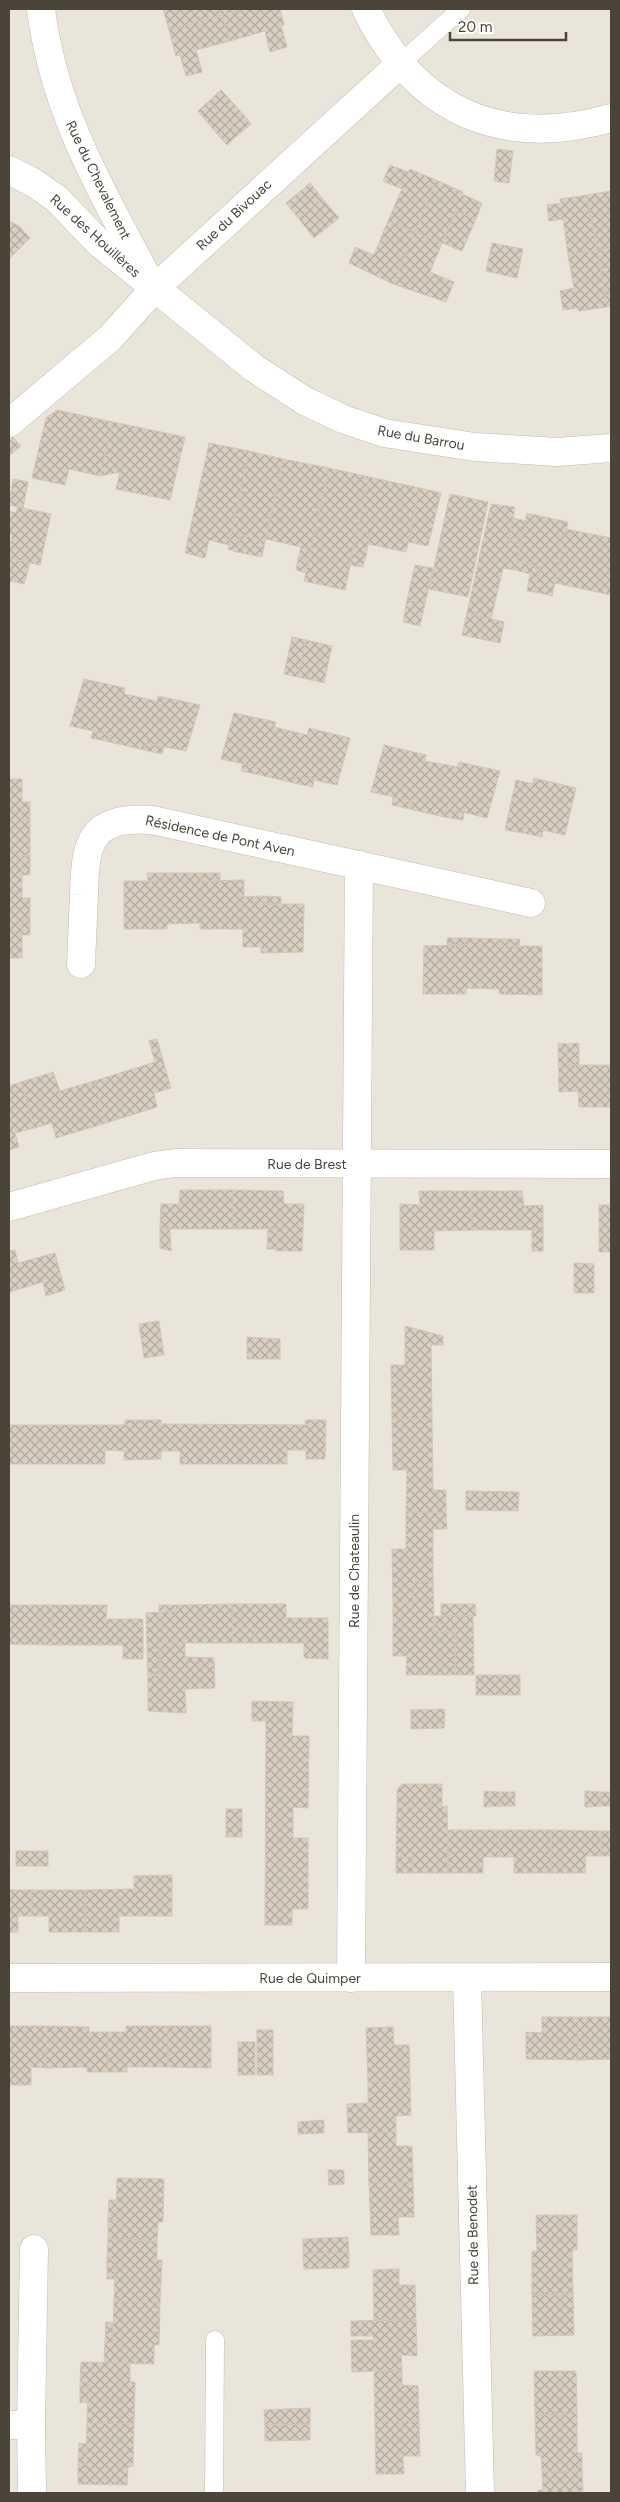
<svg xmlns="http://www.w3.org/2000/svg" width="620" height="2502" font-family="Figtree,sans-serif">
<defs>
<pattern id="building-cross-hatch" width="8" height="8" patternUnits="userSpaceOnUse" patternTransform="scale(1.25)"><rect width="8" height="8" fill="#d8cfc1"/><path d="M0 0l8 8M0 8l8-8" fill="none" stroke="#b1aa9e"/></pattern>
</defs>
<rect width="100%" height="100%" fill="#f6f3ec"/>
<rect fill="#eae5da" x="9" y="9" width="602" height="2484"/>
<g fill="url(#building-cross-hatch)" stroke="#d3c7b4">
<polygon points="163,9 220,9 222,15 169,30"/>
<polygon points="220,9 243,9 222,15"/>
<polygon points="243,9 280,9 284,25 281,26 287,47 270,52 265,31 230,41 222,15"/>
<polygon points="222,15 230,41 196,50 202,72 186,76 180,55 176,56 169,30"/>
<polygon points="221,90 243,114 230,125 209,101"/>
<polygon points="209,101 230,125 218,135 198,111"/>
<polygon points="243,114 251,124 239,134 230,125"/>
<polygon points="230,125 239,134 227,145 218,135"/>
<polygon points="497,149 513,151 509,183 494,181"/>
<polygon points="390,165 408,172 410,169 436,180 415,232 388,221 402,189 383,181"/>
<polygon points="436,180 463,192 462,194 482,203 476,219 456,211 442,243 415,232"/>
<polygon points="310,183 322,198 299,219 286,203"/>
<polygon points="611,191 611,248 597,250 587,195"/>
<polygon points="587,195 597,250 568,255 563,219 549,221 547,205 561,203 560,199"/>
<polygon points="322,198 339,218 314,238 299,219"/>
<polygon points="456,211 476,219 462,251 442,243"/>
<polygon points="9,221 19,226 30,238 9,259"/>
<polygon points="388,221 415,232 393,284 349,263 355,247 374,255"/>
<polygon points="415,232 442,243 430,272 454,282 446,302 393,284"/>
<polygon points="492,243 523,249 517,278 486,271"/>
<polygon points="611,248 611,306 607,307 597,250"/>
<polygon points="597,250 607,307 579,311 578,308 563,310 560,291 574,288 568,255"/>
<polygon points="57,410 113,422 100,476 69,469 65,485 32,478 46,418"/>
<polygon points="113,422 185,437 170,500 116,489 120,472 100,476"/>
<polygon points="13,437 21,446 9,456 9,441"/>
<polygon points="209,443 249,451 229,545 209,540 205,558 185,553"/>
<polygon points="249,451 283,459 265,541 241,535 237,552 228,549"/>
<polygon points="283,459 329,468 309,560 298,559 301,547 266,539"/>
<polygon points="329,468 369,477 345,590 304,581"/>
<polygon points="369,477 420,488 406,552 368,544 370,534 357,531"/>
<polygon points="13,479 28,482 23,508 9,505"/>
<polygon points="420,488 441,493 428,546 408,542"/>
<polygon points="450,494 488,502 468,597 429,589"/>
<polygon points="491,504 515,507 509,540 521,543 515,570 503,568 491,619 467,613"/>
<polygon points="18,507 51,514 40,565 9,558 9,541 11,542 12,534 9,533 9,511 16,513"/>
<polygon points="527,513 568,522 552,596 535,592 540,567 517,561"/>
<polygon points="513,518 526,521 521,543 509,540"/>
<polygon points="566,529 611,538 611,595 555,583"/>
<polygon points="357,531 370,534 366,556 352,553"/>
<polygon points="241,535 265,541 262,557 237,552"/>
<polygon points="352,553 366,556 363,567 349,565"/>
<polygon points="9,558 30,563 24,584 9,581"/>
<polygon points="298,559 309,560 306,573 296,570"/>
<polygon points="517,561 540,567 535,592 527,591 530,574 515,570"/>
<polygon points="415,565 433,568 425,604 407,600"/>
<polygon points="407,600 425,604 420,626 403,622"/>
<polygon points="467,613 504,622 500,643 462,635"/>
<polygon points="292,637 306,640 298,677 284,674"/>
<polygon points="306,640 332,646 324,683 298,677"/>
<polygon points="84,679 125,688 124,694 157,701 158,696 200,705 186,751 146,743 144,750 110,742 111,735 70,726"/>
<polygon points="234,713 276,722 274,727 307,735 309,728 350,738 337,785 296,776 294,783 260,775 262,768 221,759"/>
<polygon points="93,731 111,735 110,742 91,738"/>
<polygon points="146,743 164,747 162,754 144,750"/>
<polygon points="384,745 426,755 425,761 458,767 459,762 500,771 487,818 446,808 444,817 410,809 412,801 371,792"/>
<polygon points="243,764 262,768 260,775 241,771"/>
<polygon points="296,776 314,780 313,787 294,783"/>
<polygon points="534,778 576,788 565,835 524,826 523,833 505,830 516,780 533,784"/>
<polygon points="9,779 22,779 22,821 30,821 30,856 22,856 22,898 30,898 30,920 22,920 22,958 9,958"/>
<polygon points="393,797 412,801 410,809 392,805"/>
<rect x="22" y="802" width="8" height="19"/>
<polygon points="446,808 464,812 463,820 444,817"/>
<polygon points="524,826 543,830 542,837 523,833"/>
<rect x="22" y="856" width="8" height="19"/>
<polygon points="147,873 166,873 167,881 148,881"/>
<polygon points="166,873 201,873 201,881 244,880 244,897 262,896 262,904 304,904 303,952 261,953 261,947 243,947 243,929 200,929 200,923 167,924 167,929 124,929 124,881 167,881"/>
<rect x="201" y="873" width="19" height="8"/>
<polygon points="262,896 281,897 281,904 262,904"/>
<rect x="22" y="920" width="8" height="15"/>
<polygon points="447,938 466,938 465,945 447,945"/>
<polygon points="466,938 501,939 501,946 542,946 542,995 499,994 499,989 466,988 466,994 423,994 424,946 465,945"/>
<polygon points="501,939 520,939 519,946 501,946"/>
<polygon points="157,1039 171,1088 154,1093 157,1107 106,1123 94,1081 155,1062 149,1041"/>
<polygon points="558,1043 567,1044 567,1065 611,1065 611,1107 579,1107 578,1091 559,1092"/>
<polygon points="579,1043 579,1065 567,1065 567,1044"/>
<polygon points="53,1072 60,1091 94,1081 106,1123 56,1138 52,1123 34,1128 21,1082"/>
<polygon points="21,1082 34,1128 15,1133 19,1147 9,1150 9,1086"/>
<polygon points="180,1190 233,1190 233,1229 160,1229 161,1204 179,1204"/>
<polygon points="233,1190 283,1191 284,1204 304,1204 302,1251 276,1251 277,1229 233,1229"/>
<polygon points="419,1191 472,1191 472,1230 434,1231 434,1250 400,1250 400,1204 420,1205"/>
<polygon points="472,1191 522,1191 524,1206 543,1205 543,1230 472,1230"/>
<rect x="599" y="1205" width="12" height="47"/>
<polygon points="160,1229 170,1229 171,1251 160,1248"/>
<polygon points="277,1229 277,1249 267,1249 268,1230"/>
<rect x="532" y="1230" width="11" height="21"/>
<polygon points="15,1250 18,1263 55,1253 65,1290 46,1296 43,1282 9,1292 9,1251"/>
<polygon points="574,1263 594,1264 594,1293 574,1293"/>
<polygon points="159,1321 164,1355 144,1358 139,1324"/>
<polygon points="405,1326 443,1336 443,1345 431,1345 432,1419 392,1419 391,1365 405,1365"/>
<polygon points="247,1337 280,1339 280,1359 247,1359"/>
<polygon points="392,1419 432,1419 433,1490 446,1490 446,1513 406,1512 407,1470 393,1470"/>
<polygon points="125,1420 161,1420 161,1424 306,1425 305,1420 326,1420 325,1459 306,1459 306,1450 287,1450 287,1464 180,1464 180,1451 161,1451 161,1459 124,1460 124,1451 105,1450 105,1464 9,1464 9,1425 125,1425"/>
<polygon points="466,1491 519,1492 518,1511 466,1510"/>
<polygon points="406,1512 446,1513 447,1529 433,1529 433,1581 414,1581 413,1603 393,1603 392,1549 406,1549"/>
<polygon points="414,1581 433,1581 434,1631 455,1632 455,1675 406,1675 407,1656 393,1656 393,1603 413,1603"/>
<polygon points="232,1604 233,1643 160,1643 160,1675 148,1675 146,1613 178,1611 179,1605"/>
<polygon points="232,1604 286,1604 286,1618 328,1618 328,1659 304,1658 304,1643 254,1643 254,1628 233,1628"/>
<polygon points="441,1604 475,1604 476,1616 441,1616"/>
<polygon points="9,1605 52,1605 52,1645 9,1644"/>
<polygon points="52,1605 107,1605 106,1619 143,1619 143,1659 123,1659 123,1645 52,1645"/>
<polygon points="159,1605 179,1605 178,1611 159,1611"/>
<polygon points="434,1616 473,1616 474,1675 455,1675 455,1632 434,1631"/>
<rect x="233" y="1628" width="21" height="15"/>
<polygon points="160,1643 185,1643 185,1657 214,1658 215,1688 185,1689 186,1713 148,1711 148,1675 160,1675"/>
<rect x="476" y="1675" width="44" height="20"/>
<polygon points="252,1701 293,1702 292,1736 309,1736 308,1808 293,1807 293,1838 308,1838 308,1909 292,1909 292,1925 265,1925 266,1721 252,1721"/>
<polygon points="445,1709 444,1728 411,1729 411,1710"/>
<polygon points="402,1784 431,1784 431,1807 397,1807 397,1790"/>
<polygon points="431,1784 442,1784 442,1807 447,1806 448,1873 413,1873 413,1857 396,1857 397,1807 431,1807"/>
<polygon points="484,1791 499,1792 499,1806 484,1807"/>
<polygon points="585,1791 601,1792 601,1806 585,1807"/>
<rect x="499" y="1792" width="16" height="14"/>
<rect x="601" y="1792" width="10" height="14"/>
<rect x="226" y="1809" width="16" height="28"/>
<polygon points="448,1830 499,1830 499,1857 483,1857 483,1873 448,1873"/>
<polygon points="499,1830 551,1830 551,1873 514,1873 514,1857 499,1857"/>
<polygon points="551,1830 601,1831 601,1856 586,1856 585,1873 551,1873"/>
<rect x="601" y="1831" width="10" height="25"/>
<rect x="16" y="1851" width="32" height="15"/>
<rect x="396" y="1857" width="17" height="16"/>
<polygon points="172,1875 172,1916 119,1916 119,1932 85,1932 85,1890 134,1889 134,1876"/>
<polygon points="9,1890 32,1890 32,1916 18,1916 18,1932 9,1932"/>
<polygon points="32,1890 85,1890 85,1932 49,1932 49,1916 32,1916"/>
<polygon points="542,2017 578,2017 578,2060 526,2059 526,2032 542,2033"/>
<polygon points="578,2017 611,2017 611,2059 578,2060"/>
<polygon points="9,2026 47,2026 46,2068 31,2067 31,2085 9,2085"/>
<polygon points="47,2026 89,2027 89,2032 108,2032 108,2072 87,2072 87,2067 46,2068"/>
<polygon points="126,2026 168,2026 168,2067 127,2067 127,2072 108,2072 108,2032 126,2032"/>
<polygon points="168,2026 211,2026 211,2068 168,2067"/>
<polygon points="393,2027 394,2045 409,2045 410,2081 368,2082 366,2028"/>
<rect x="257" y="2030" width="16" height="45"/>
<rect x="238" y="2042" width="17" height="33"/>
<polygon points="410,2081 411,2115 396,2116 396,2132 348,2133 347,2104 368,2103 368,2082"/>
<polygon points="324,2120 324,2133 298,2134 298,2122"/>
<polygon points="396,2132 396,2146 412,2146 413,2182 369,2183 368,2133"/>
<polygon points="328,2170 344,2170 344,2184 329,2185"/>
<polygon points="117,2178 164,2179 163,2222 158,2222 157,2241 108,2239 108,2220 116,2220"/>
<polygon points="413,2182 414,2217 398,2217 399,2235 371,2235 369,2183"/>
<polygon points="109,2200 117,2200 116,2220 108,2220"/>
<polygon points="536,2215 577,2215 577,2250 572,2250 573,2294 532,2295 532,2251 537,2251"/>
<polygon points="348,2237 349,2253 303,2254 303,2239"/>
<polygon points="108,2239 157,2241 157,2260 162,2260 160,2303 114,2301 115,2259 107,2259"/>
<polygon points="349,2253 349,2268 304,2269 303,2254"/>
<rect x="107" y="2259" width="8" height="20"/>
<polygon points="399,2269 399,2285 415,2285 416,2320 374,2320 373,2270"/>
<polygon points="573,2294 574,2335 533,2336 532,2295"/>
<polygon points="114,2301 160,2303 159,2345 154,2345 154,2364 104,2363 105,2343 113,2343"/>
<polygon points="416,2320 417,2356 401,2355 402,2370 352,2372 351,2340 374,2340 373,2336 351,2336 351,2321"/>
<polygon points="106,2322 113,2323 113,2343 105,2343"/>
<polygon points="81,2362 130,2363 130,2382 135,2382 134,2424 87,2423 88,2382 80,2382"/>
<polygon points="402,2370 402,2385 418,2386 419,2421 375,2422 374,2371"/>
<polygon points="534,2371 576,2371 577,2414 535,2415"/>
<polygon points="80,2382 88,2382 88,2402 80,2403"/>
<polygon points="310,2408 310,2424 265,2425 264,2410"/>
<polygon points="577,2414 577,2453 582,2453 582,2472 542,2472 541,2456 536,2455 535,2415"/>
<polygon points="419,2421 420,2456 403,2456 404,2474 376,2474 375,2422"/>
<polygon points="87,2423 134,2424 133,2466 128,2467 127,2485 78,2484 78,2464 86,2464"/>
<polygon points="310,2424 310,2440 265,2441 265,2425"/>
<polygon points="79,2443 87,2444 86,2464 78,2464"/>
<polygon points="542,2472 582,2472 583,2491 579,2491 579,2493 538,2493 538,2490 543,2490"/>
</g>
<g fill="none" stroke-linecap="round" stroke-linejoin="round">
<g stroke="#c2bbae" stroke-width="19">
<g id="lane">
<polyline points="400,64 461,9"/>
<polyline points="214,2493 215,2340"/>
</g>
</g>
<g stroke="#c2bbae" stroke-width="29">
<g id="street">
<path d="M41 9C54 112 100 187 147 277"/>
<path d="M366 9C416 112 502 149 611 118"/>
<polyline points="9,170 34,183 57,199 98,242 254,368 305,401 343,419 384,433 475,447 557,452 611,448"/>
<polyline points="9,423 110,338 154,289 400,64"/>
<path d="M81 964C82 941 83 918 84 895 85 842 90 816 152 820L531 903"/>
<polyline points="9,1207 154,1166 175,1163 611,1164"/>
<polyline points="9,1978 611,1977"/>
<polyline points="351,1978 359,865"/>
<polyline points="467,1978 480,2493"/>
<polyline points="9,2425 31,2425 32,2493"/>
<polyline points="31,2425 34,2249"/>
</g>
</g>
<use href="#lane" stroke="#fff" stroke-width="18"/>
<use href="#street" stroke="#fff" stroke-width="28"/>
</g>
<g text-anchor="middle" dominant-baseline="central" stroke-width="4" stroke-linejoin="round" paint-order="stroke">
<g font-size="14" fill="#4b4439" stroke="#fff">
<text transform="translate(98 180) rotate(64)">Rue du Chevalement</text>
<text transform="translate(234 215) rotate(-43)">Rue du Bivouac</text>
<text transform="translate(95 236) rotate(42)">Rue des Houillères</text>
<text transform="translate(421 438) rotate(10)">Rue du Barrou</text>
<text transform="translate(220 836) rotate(12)">Résidence de Pont Aven</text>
<text x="307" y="1164">Rue de Brest</text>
<text transform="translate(354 1571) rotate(-90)">Rue de Chateaulin</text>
<text x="310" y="1978">Rue de Quimper</text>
<text transform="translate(473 2235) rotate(-91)">Rue de Benodet</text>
</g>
</g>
<rect width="620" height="2502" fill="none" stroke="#4b4439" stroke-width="20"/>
<path d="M450 32v8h116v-8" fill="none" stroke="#4b4439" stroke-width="2.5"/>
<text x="458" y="32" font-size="15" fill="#4b4439" stroke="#ffffff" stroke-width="4" paint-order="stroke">20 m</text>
</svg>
